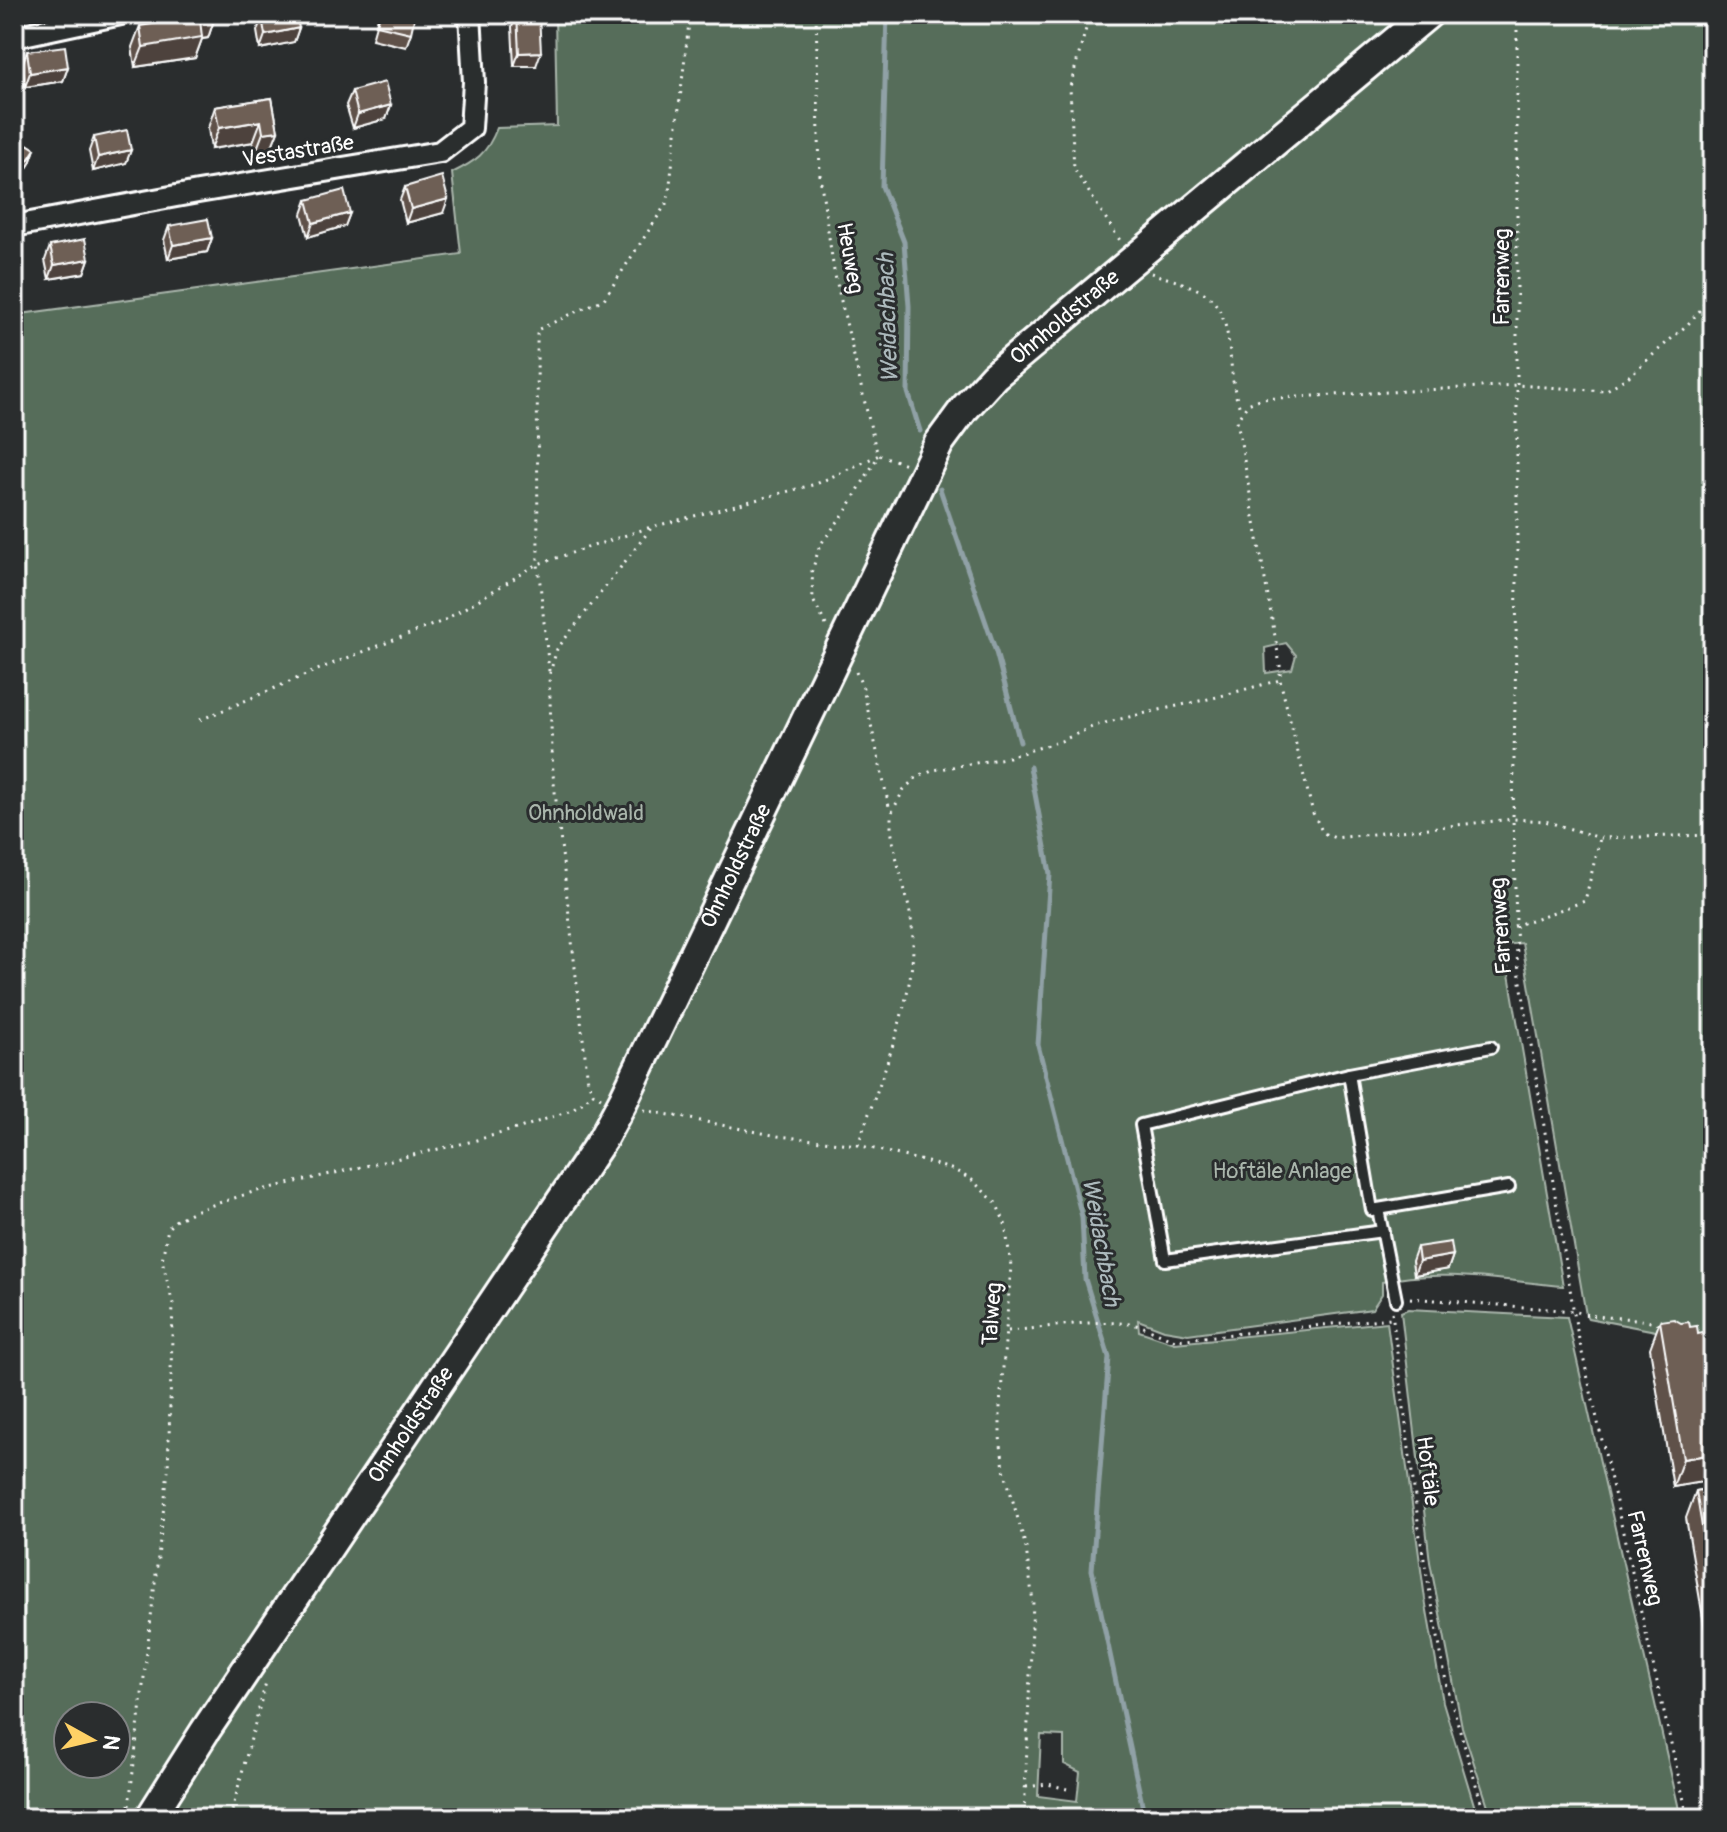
<svg xmlns="http://www.w3.org/2000/svg" width="1727" height="1832" font-family="Pangolin,sans-serif">
<rect width="100%" height="100%" fill="#2a2d2e"/>
<filter id="ink" filterUnits="userSpaceOnUse"><feTurbulence type="fractalNoise" baseFrequency=".0125" numOctaves="2"/><feDisplacementMap in="SourceGraphic" scale="16" xChannelSelector="R" yChannelSelector="G"/><feConvolveMatrix kernelMatrix="1 2 1 2 8 2 1 2 1" color-interpolation-filters="sRGB"/></filter>
<g filter="url(#ink)">
<g fill="#566d5a" stroke="#aab6ac" stroke-width="2" fill-rule="evenodd">
<path d="M555 14H1713V1342L1588 1318 1586 1315 1522 943 1504 945 1563 1286C1504 1281 1439 1268 1382 1282V1294L1372 1309 1188 1334 1164 1330 1138 1320 1139 1331 1175 1343 1387 1322 1425 1599 1443 1702 1478 1818H14V1535L24 1475 14 1461V340L21 314 461 254 452 173C476 161 487 154 497 128L557 126ZM1286 643 1296 655 1292 669 1266 673 1265 648ZM68 1716H116V1764H68ZM1041 1735 1064 1736V1764L1080 1772 1077 1801 1038 1796Z"/>
<polygon points="1408,1309 1567,1317 1681,1818 1492,1818 1462,1727 1430,1562 1401,1312"/>
</g>
<g fill="none" stroke-linecap="round" stroke-linejoin="round">
<g stroke="#90a1a6" stroke-width="5">
<polyline points="887,14 882,186 904,242 909,306 908,392 920,431"/>
<polyline points="940,489 996,652 1020,742"/>
<polyline points="1030,767 1050,874 1038,1045 1082,1217 1085,1279 1109,1357 1092,1570 1145,1818"/>
</g>
<g stroke="#fff" stroke-width="16">
<g id="lane">
<polyline points="1349,1074 1372,1210 1509,1187"/>
<polyline points="1378,1209 1396,1300"/>
<polyline points="1383,1231 1165,1260 1141,1125 1349,1074 1491,1047"/>
</g>
</g>
<g stroke="#fff" stroke-width="26">
<g id="street">
<polyline points="14,37 121,14"/>
<polyline points="14,226 198,192 440,152 471,128 474,82 470,14"/>
</g>
</g>
<g stroke="#fff" stroke-width="34">
<g id="secondary">
<path id="s1" d="M150 1818 205 1731 602 1140 623 1101 939 443 964 409 994 376 1428 14"/>
</g>
</g>
<g stroke="#fff" stroke-width="3" stroke-dasharray="2 6" stroke-linecap="butt">
<polyline points="816,14 820,176 834,271 875,446 879,455 906,464"/>
<polyline points="1090,14 1070,87 1074,169 1121,242"/>
<polyline points="1517,14 1517,582 1513,819 1517,957 1576,1326 1688,1818"/>
<path d="M1151 273C1168 279 1188 283 1204 293 1239 316 1224 375 1241 410"/>
<polyline points="1713,281 1702,308 1688,324 1629,376 1605,391 1517,385 1260,399 1248,404 1237,420 1280,665 1280,680 1313,813 1323,833 1335,838 1513,819 1545,821 1600,838 1713,835"/>
<polyline points="826,625 813,600 812,571 820,545 846,511 877,458"/>
<polyline points="549,671 538,564 537,330 604,299 668,201 690,14"/>
<polyline points="856,672 863,688 890,811"/>
<polyline points="200,720 329,665 443,621 538,564 651,527"/>
<polyline points="1514,926 1585,901 1600,838"/>
<polyline points="601,1098 593,1093 588,1082 553,774 549,676 557,649 652,527 816,484 879,455"/>
<polyline points="644,1110 778,1136 858,1145 927,1162 954,1170 972,1180 996,1203 1005,1223 1011,1266 1000,1406 1000,1437 1004,1469 1026,1548 1033,1602 1024,1818"/>
<path d="M858 1145C877 1088 914 1001 913 943 913 904 895 866 891 827V814L904 789 916 778 934 770 1005 758 1061 741 1094 726 1120 719 1217 697 1280 680"/>
<path d="M1410 1298 1574 1311C1601 1321 1632 1314 1660 1325"/>
<polyline points="1392,1312 1420,1537 1447,1687 1486,1818"/>
<path d="M1008 1331C1048 1328 1101 1317 1140 1326 1152 1329 1163 1336 1175 1340L1391 1318"/>
<polyline points="1705,1342 1713,1345"/>
<polyline points="1026,1787 1048,1784 1067,1789"/>
<polyline points="129,1806 168,1471 173,1304 162,1260 168,1228 175,1221 194,1211 253,1192 469,1142 520,1128 569,1111 582,1103 593,1093"/>
<polyline points="230,1818 266,1682"/>
<polyline points="939,1818 945,1815 981,1818"/>
</g>
<use href="#lane" stroke="#2a2d2e" stroke-width="10"/>
<use href="#street" stroke="#2a2d2e" stroke-width="20"/>
<use href="#secondary" stroke="#2a2d2e" stroke-width="28"/>
</g>
<g fill="#5f5149" stroke="#fff" stroke-width="2">
<polygon points="179,14 215,14 215,17 208,38 202,39 195,58 135,67 132,47 140,26 176,20"/>
<polygon points="379,14 409,14 411,33 406,47 372,39"/>
<polygon points="517,14 536,66 514,66 512,27"/>
<polygon points="262,17 299,28 294,42 260,49 257,31"/>
<polygon points="27,51 68,67 63,81 25,87 22,65"/>
<polygon points="352,91 391,105 386,119 353,128 346,105"/>
<polygon points="272,98 278,131 270,151 255,154 253,142 211,149 208,128 215,107"/>
<polygon points="14,136 35,149 30,163 18,182 14,180"/>
<polygon points="94,137 131,150 126,163 93,171 89,151"/>
<polygon points="405,187 443,213 406,223 400,200"/>
<polygon points="307,200 350,213 345,226 308,237 302,214"/>
<polygon points="169,226 212,238 207,252 168,259 164,240"/>
<polygon points="50,246 89,259 84,273 49,279 45,260"/>
<polygon points="1417,1247 1453,1255 1448,1269 1414,1275 1412,1261"/>
<polygon points="1660,1321 1713,1480 1673,1487 1650,1348"/>
<polygon points="1713,1488 1713,1640 1707,1641 1686,1518 1696,1491"/>
</g>
<g fill="#4d423c" stroke="#fff" stroke-width="2">
<polygon points="215,17 208,38 202,39 195,58 135,67 143,47 200,20"/>
<polygon points="299,28 294,42 260,49 265,35"/>
<polygon points="541,52 536,66 514,66 519,53"/>
<polygon points="68,67 63,81 25,87 30,73"/>
<polygon points="391,105 386,119 353,128 358,114"/>
<polygon points="261,121 253,142 211,149 219,128"/>
<polygon points="278,131 270,151 255,154 263,133"/>
<polygon points="35,149 30,163 18,182 23,168"/>
<polygon points="131,150 126,163 93,171 98,157"/>
<polygon points="448,199 443,213 406,223 411,209"/>
<polygon points="350,213 345,226 308,237 313,223"/>
<polygon points="212,238 207,252 168,259 173,245"/>
<polygon points="89,259 84,273 49,279 54,265"/>
<polygon points="1453,1255 1448,1269 1414,1275 1419,1261"/>
<polygon points="1713,1454 1713,1480 1673,1487 1683,1459"/>
<polygon points="1713,1623 1713,1640 1707,1641"/>
</g>
<g fill="#6e5e55" stroke="#fff" stroke-width="2">
<polygon points="182,14 215,14 215,17 200,20 202,37 143,47 140,26 183,19"/>
<polygon points="278,14 296,14 299,28 265,35 262,17"/>
<polygon points="380,14 409,14 415,15 411,33 377,25"/>
<polygon points="517,14 539,14 541,52 519,53"/>
<polygon points="65,46 68,67 30,73 27,51"/>
<polygon points="385,82 391,105 358,114 352,91"/>
<polygon points="272,98 278,131 263,133 261,121 219,128 215,107"/>
<polygon points="127,130 131,150 98,157 94,137"/>
<polygon points="14,136 35,149 23,168 14,163"/>
<polygon points="442,176 448,199 411,209 405,187"/>
<polygon points="344,190 350,213 313,223 307,200"/>
<polygon points="208,219 212,238 173,245 169,226"/>
<polygon points="85,239 89,259 54,265 50,246"/>
<polygon points="1451,1242 1453,1255 1419,1261 1417,1247"/>
<polygon points="1674,1319 1681,1323 1689,1322 1690,1327 1697,1326 1698,1334 1706,1332 1713,1372 1713,1454 1683,1459 1660,1321"/>
<polygon points="1713,1488 1713,1592 1696,1491"/>
</g>
</g>
<g text-anchor="middle" dominant-baseline="central" stroke-width="6" stroke-linejoin="round" paint-order="stroke">
<g font-size="22" fill="#fff" stroke="#2a2d2e">
<text transform="translate(298 151) rotate(-9)">Vestastraße</text>
<text transform="translate(850 258) rotate(80)">Heuweg</text>
<text transform="translate(1502 277) rotate(-90)">Farrenweg</text>
<text stroke="none"><textPath href="#s1" startOffset="1768">Ohnholdstraße</textPath></text>
<text stroke="none"><textPath href="#s1" startOffset="1120">Ohnholdstraße</textPath></text>
<text transform="translate(1501 926) rotate(-94)">Farrenweg</text>
<text transform="translate(992 1314) rotate(-86)">Talweg</text>
<text stroke="none"><textPath href="#s1" startOffset="472">Ohnholdstraße</textPath></text>
<text transform="translate(1428 1471) rotate(83)">Hoftäle</text>
<text transform="translate(1645 1558) rotate(77)">Farrenweg</text>
</g>
<g font-size="22" fill="#aab6ac" stroke="#2a2d2e">
<text x="586" y="813">Ohnholdwald</text>
<text x="1282" y="1171">Hoftäle Anlage</text>
</g>
<g font-size="24" font-style="italic" fill="#acb9bc" stroke="#2a2d2e">
<text transform="translate(888 318) rotate(-92)">Weidachbach</text>
<text transform="translate(1101 1242) rotate(80)">Weidachbach</text>
</g>
</g>
<rect width="1727" height="1832" fill="none" stroke="#2a2d2e" stroke-width="48"/>
<rect x="24" y="24" width="1679" height="1784" fill="none" stroke="#fff" stroke-width="3" filter="url(#ink)"/>
<g transform="translate(92 1740) rotate(98)"><circle r="38" fill="#2a2d2e" stroke="#7f8182" stroke-width="2"/>
<path d="M0-6L14 30L0 20L-14 30Z" fill="#ffd166"/>
<text y="-12" font-size="22" font-weight="bold" text-anchor="middle" fill="#ffffff">N</text>
</g>
</svg>
